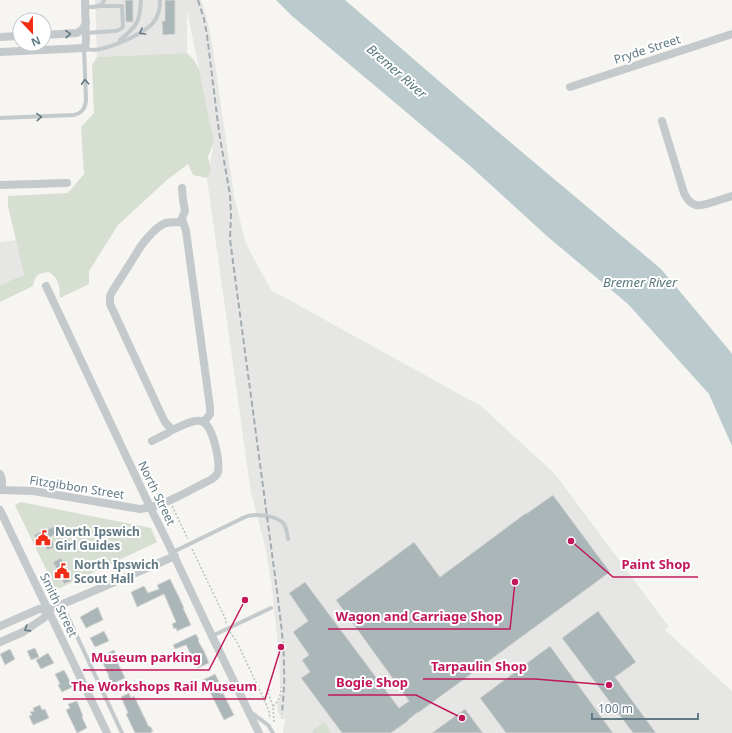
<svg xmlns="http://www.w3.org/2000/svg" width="732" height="733" font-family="'Noto Sans',sans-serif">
<rect width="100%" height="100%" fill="#f6f5f1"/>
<g fill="#e6e7e5">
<polygon points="95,0 201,0 204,8 211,36 234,196 246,244 271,290 481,406 555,474 669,627 665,630 732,691 732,733 283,733 285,719 281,719 278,712 277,704 282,692 282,688 280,687 279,654 271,581 265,546 251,493 207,179 214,142 187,10 187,53 97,57"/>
<polygon points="16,240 24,276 0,285 0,242"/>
</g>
<g fill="#d7ded2">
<path d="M187 53 194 60 199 69 214 142 208 157 211 170 207 178 193 175 188 164 168 179 118 225 89 271V284L60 298C59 285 60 280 49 272 38 273 35 275 33 286L0 302V285L24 275 8 206V196L68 193 84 174 81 127 94 113 92 65 97 57Z"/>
<polygon points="21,502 151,528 157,542 56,590 15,505"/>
<polygon points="324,722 331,732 330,733 314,733 312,731"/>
</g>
<polygon fill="#bbcacd" points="276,0 345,0 497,131 661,269 729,350 732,354 732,446 709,394 628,304 548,237 469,165 292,16"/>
<g fill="#abb6b9" stroke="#d7d6d4">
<polygon points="125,0 133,0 133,22 126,22"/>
<polygon points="165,0 175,0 175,34 163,35 162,21 165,21"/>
<polygon points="553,495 610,572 418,713 418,712 408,720 408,721 391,733 342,733 301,678 310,672 302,660 309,655 293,632 308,621 289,593 305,582 399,708 409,701 336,600 414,542 440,577 526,513 526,514"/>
<polygon points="55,526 58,533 50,537 55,547 47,550 43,540 37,543 34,535"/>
<polygon points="61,558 71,581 64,584 53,562"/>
<polygon points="170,579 179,597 184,608 183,608 191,625 177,631 176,628 174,629 172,624 176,622 164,594 137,607 131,592 144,586 148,593 159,589 157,585"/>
<polygon points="98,607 103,620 86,628 80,617"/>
<polygon points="598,611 636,662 615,677 656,733 633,733 562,638"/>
<polygon points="104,631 109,641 95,647 90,638"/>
<polygon points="196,634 199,640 198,641 204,651 209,663 198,668 186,645 175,649 173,645"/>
<polygon points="550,646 613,733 506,733 480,698"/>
<polygon points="35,648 39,657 31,660 27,651"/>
<polygon points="10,649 15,659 5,665 0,654"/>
<polygon points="114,650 118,658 116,659 125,678 112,684 108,676 109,676 100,657"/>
<polygon points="48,653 54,663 41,669 36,660"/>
<polygon points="64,670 73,687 62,692 58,685 60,684 55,674"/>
<polygon points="215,674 219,682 217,684 221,694 223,693 234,715 224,720 208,688 205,689 201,681"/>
<polygon points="129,693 131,698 134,696 149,727 150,726 153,731 151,732 152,733 135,733 126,714 128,713 121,697"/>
<polygon points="77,701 83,716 82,717 87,728 77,733 66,710 70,708 68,704"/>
<polygon points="40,705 42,710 45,709 49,718 33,725 29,716 32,715 30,712 34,711 33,708"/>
<polygon points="465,709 483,733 432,733 440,727"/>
</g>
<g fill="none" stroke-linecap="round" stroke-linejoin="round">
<g stroke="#bec0c2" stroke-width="1.5" stroke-dasharray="2 2" stroke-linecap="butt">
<polyline points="172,506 188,539"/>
<polyline points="192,549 226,620 226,624"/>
<polyline points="230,632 237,642 267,706 269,712 270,719"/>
<polyline points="269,689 268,693 273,706 274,723"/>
<path d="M273 706C279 702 281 694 281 687"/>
</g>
<g stroke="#c4c9cb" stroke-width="4">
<path d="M86 7C93 7 102 8 104 0"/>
<polyline points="86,33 115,31 119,30 123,27 122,6 97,6"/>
<path d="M120 40C137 26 140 22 141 0"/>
<path d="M85 48C97 56 144 34 153 23 159 16 160 9 160 0"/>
<path d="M0 118 74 115C82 113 85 109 86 100L84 48"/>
<path d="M173 552 245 517C255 513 276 515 284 524 287 529 287 534 288 539"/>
<polyline points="62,604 122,733"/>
<polyline points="212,636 271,608"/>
<polyline points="252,713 268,725 273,733"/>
</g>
<g stroke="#c4c9cb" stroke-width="8">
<polyline points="44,35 77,33 83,29 86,22"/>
<polyline points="0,37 20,36"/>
<polyline points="0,52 85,48 86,40 85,0"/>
<polyline points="570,87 732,34"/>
<path d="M662 121 684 193C691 208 699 207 713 202 719 200 726 198 732 196"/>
<polyline points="0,185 67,183"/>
<polyline points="182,188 183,200 185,211 182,218 183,222"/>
<polyline points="46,286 150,507 167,541 212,636 259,733"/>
<polyline points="152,441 166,434 172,430"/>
<polyline points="0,474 2,480 2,490"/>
<path d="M0 490 33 491 140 509C163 507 192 489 212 479 215 477 217 475 218 472 220 461 213 424 201 421 192 419 181 427 172 430L165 422 161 414 110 304V296L112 292 141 246C146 239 158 225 166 223 171 222 177 222 183 222L186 231 210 407V414L204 422"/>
<polyline points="0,510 107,733"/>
<polyline points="0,626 39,609 48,610 89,593 175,556"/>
<polyline points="0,642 23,632 44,618 48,610"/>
</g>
<path stroke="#a2abaf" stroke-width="2" stroke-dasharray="6 3" stroke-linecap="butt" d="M198 0 204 19 207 35 219 132 230 195 231 215 230 239 231 247 277 591C280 617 284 642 284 668 285 684 283 699 282 714"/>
</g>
<defs><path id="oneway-chevron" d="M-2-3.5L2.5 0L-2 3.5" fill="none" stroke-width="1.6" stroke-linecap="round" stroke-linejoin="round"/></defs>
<g stroke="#627a85">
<use href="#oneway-chevron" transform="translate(142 32) rotate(150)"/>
<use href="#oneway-chevron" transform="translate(68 34) rotate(-3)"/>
<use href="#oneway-chevron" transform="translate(85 82) rotate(-93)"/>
<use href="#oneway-chevron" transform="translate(39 117) rotate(-2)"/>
<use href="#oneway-chevron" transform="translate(27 629) rotate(148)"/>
</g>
<defs>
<g id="civic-bare" transform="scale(1.2)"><path d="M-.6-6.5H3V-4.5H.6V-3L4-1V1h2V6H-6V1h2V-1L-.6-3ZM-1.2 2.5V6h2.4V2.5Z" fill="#f12c15" stroke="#fff" stroke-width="2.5" paint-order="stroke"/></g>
</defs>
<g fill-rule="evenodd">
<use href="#civic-bare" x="43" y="538"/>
<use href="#civic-bare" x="62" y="571"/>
</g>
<g text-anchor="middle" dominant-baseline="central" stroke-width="4" stroke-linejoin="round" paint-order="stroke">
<g font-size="12" fill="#627a85" stroke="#fff">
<text transform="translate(647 49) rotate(-18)">Pryde Street</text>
<text transform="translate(77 487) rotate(9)">Fitzgibbon Street</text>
<text transform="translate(157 493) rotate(64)">North Street</text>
<text transform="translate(59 605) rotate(64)">Smith Street</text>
</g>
<g font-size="12" font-weight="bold" fill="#627a85" stroke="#fff" text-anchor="start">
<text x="55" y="531">North Ipswich<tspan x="55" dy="14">Girl Guides</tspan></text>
<text x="74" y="564">North Ipswich<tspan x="74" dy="14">Scout Hall</tspan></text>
</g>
<g font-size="13" font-style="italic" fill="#58767b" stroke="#fff">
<text transform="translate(397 71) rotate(41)">Bremer River</text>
<text x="640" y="282">Bremer River</text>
</g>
</g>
<path fill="none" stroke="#c2185b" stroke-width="1.5" d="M571 541L613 577H698M515 582L510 629H328M245 600L209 670H83M609 685L535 679H423M462 718L416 695H328M281 647L265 699H63"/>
<g fill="#c2185b" stroke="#fff" stroke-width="1.5">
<circle cx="571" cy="541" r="4"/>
<circle cx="515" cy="582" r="4"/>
<circle cx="245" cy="600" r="4"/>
<circle cx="609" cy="685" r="4"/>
<circle cx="462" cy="718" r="4"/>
<circle cx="281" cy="647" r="4"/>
</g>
<g font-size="13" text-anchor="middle" font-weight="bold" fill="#c2185b" stroke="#fff" stroke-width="4" stroke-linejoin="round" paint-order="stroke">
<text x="656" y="569">Paint Shop</text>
<text x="419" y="621">Wagon and Carriage Shop</text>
<text x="146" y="662">Museum parking</text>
<text x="479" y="671">Tarpaulin Shop</text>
<text x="372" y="687">Bogie Shop</text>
<text x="164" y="691">The Workshops Rail Museum</text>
</g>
<g transform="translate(32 32) rotate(158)"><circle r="19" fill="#ffffff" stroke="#c0cace"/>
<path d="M0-3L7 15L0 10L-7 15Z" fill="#f12c15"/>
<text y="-6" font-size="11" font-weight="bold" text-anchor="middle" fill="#627a85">N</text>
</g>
<path d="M592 713v6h106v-6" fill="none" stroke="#627a85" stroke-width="2"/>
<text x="598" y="713" font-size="12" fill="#627a85" stroke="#ffffff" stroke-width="3" paint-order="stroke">100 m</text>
</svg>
